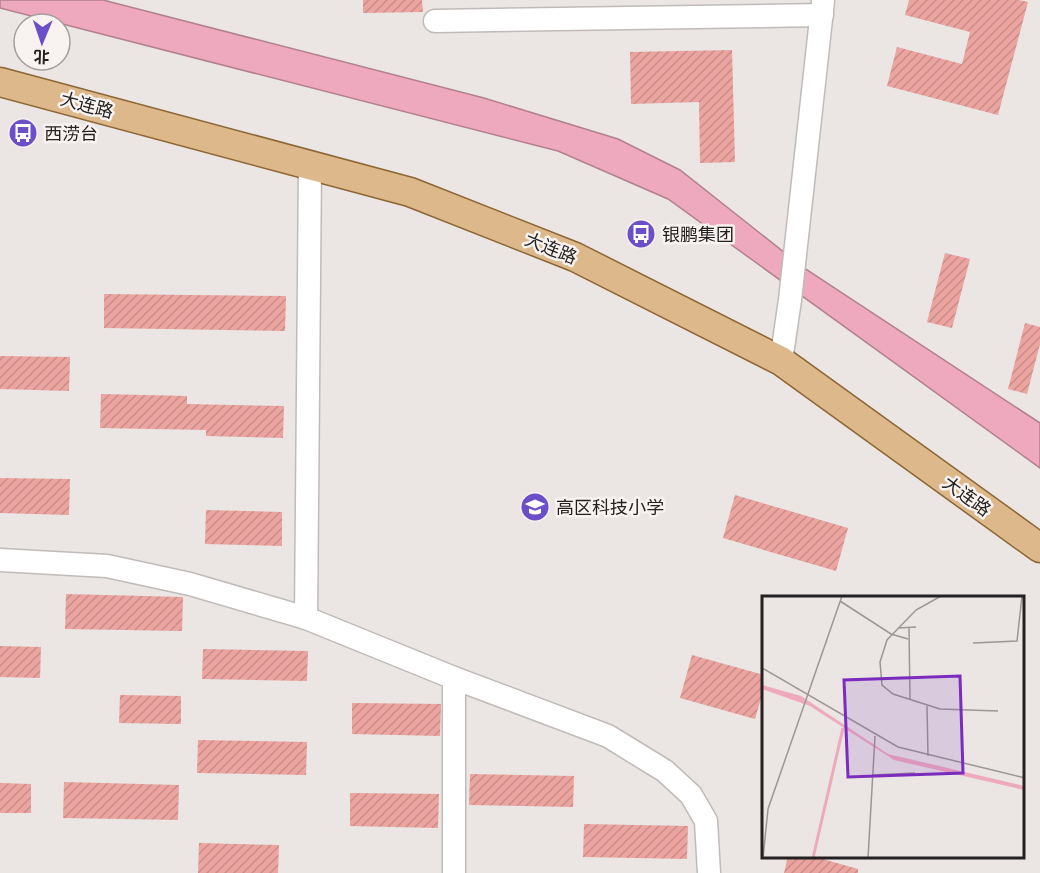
<svg xmlns="http://www.w3.org/2000/svg" width="1040" height="873" font-family="'Roboto Condensed','Noto Sans SC',sans-serif">
<defs>
<pattern id="building-hatch" width="6" height="6" patternUnits="userSpaceOnUse" patternTransform="scale(1.5)"><rect width="6" height="6" fill="#eba49f"/><path d="M-1 1l2-2M0 6l6-6M5 7l2-2" fill="none" stroke="#c98d89"/></pattern>
</defs>
<rect width="100%" height="100%" fill="#ebe5e3"/>
<polygon fill="#efa9be" stroke="#b2808f" stroke-width="1.5" points="0,0 103,0 484,98 618,139 680,170 804,268 1040,423 1040,468 668,199 558,151 0,8"/>
<g fill="url(#building-hatch)">
<polygon points="363,0 422,0 423,12 363,13"/>
<polygon points="909,0 1019,0 1028,2 998,115 887,86 897,47 962,64 970,32 905,15"/>
<polygon points="732,50 735,162 700,163 699,102 631,104 630,52"/>
<polygon points="945,253 970,259 952,328 927,322"/>
<polygon points="104,294 286,296 285,331 104,328"/>
<polygon points="1025,323 1040,327 1040,344 1027,394 1008,389"/>
<polygon points="0,356 70,357 69,391 0,389"/>
<polygon points="101,394 187,396 187,404 284,406 283,438 206,436 206,430 100,428"/>
<polygon points="0,478 70,479 69,515 0,513"/>
<polygon points="735,495 848,528 836,571 723,538"/>
<polygon points="206,510 282,512 282,546 205,544"/>
<polygon points="66,594 183,597 182,631 65,629"/>
<polygon points="0,646 41,647 40,678 0,677"/>
<polygon points="203,649 308,651 307,681 202,679"/>
<polygon points="692,655 764,675 764,688 755,719 680,698"/>
<polygon points="120,695 181,696 181,724 119,723"/>
<polygon points="352,703 441,704 440,736 352,734"/>
<polygon points="198,740 307,742 306,775 197,773"/>
<polygon points="470,774 574,776 573,807 469,805"/>
<polygon points="64,782 179,785 178,820 63,818"/>
<polygon points="0,783 31,784 31,813 0,813"/>
<polygon points="350,793 439,794 438,828 350,826"/>
<polygon points="584,824 688,826 687,859 583,857"/>
<polygon points="199,843 279,845 278,873 198,873"/>
<polygon points="788,856 812,856 858,869 858,873 784,873"/>
</g>
<g fill="none" stroke-linecap="round" stroke-linejoin="round">
<g stroke="#c0bbb8" stroke-width="25">
<g id="minor">
<polyline points="435,21 822,15"/>
<polyline points="781,361 790,300 823,1"/>
<polyline points="0,560 107,566 190,584 306,618 454,678 608,736 665,771 691,795 706,821 709,873"/>
<polyline points="306,618 310,165"/>
<polyline points="454,678 454,873"/>
</g>
</g>
<g stroke="#8c6533" stroke-width="31">
<polyline id="major" points="0,82 410,192 575,257 781,361 1040,548"/>
</g>
<use href="#minor" stroke="#fff" stroke-width="22"/>
<use href="#major" stroke="#dcb88b" stroke-width="28"/>
</g>
<defs>
<g id="bus-disc" transform="scale(1.5)"><circle r="9.5" fill="#6b4fc8" stroke="#f8f3f0"/><path d="M-5-6H5V4H4V6H2V4H-2V6H-4V4H-5ZM-3.5-4V0h7V-4ZM-3.5 1.2v1.5H-2V1.2ZM2 1.2v1.5H3.5V1.2Z" fill="#fff"/></g>
<g id="school-disc" transform="scale(1.5)"><circle r="9.5" fill="#6b4fc8" stroke="#f8f3f0"/><path d="M0-5L7-2L0 1L-7-2ZM-4 1L0 2.5L4 1V4Q0 6-4 4Z" fill="#fff"/></g>
</defs>
<g fill-rule="evenodd">
<use href="#bus-disc" x="23" y="133"/>
<use href="#bus-disc" x="641" y="234"/>
<use href="#school-disc" x="535" y="507"/>
</g>
<g text-anchor="middle" dominant-baseline="central" stroke-width="5" stroke-linejoin="round" paint-order="stroke">
<g font-size="18" fill="#232121" stroke="#f8f3f0">
<text transform="translate(87 105) rotate(15)">大连路</text>
<text transform="translate(551 248) rotate(22)">大连路</text>
<text transform="translate(967 496) rotate(36)">大连路</text>
</g>
<g font-size="18" fill="#232121" stroke="#f8f3f0" text-anchor="start">
<text x="44" y="133">西涝台</text>
<text x="662" y="234">银鹏集团</text>
<text x="556" y="507">高区科技小学</text>
</g>
</g>
<g transform="translate(762 596)">
<rect width="262" height="262" fill="#ebe5e3"/>
<path d="M0 89 39 100 126 158 262 190V194L132 164 48 110 0 93Z" fill="#efa9be"/>
<path fill="none" stroke="#efa9be" stroke-width="3" d="M51 262 81 132"/>
<path fill="none" stroke="#9b9795" stroke-width="1.5" d="M179 0 154 14 125 44 118 66 120 89 131 98 178 113 236 115M78 5 129 38 146 43M136 32 154 31M147 32 148 104M211 47 255 45 260 0M0 72 136 151 263 182M165 110 166 160M110 179 153 177M1 262 6 213 80 0M106 262 113 140"/>
<path fill="#7b2cbf" fill-opacity="0.15" stroke="#7b2cbf" stroke-width="3" d="M198 80 201 177 86 181 82 84Z"/>
<rect width="262" height="262" fill="none" stroke="#232121" stroke-width="3"/>
</g>
<g transform="translate(42 42) rotate(182)"><circle r="28" fill="#f8f3f0" stroke="#a39f9d" stroke-width="1.5"/>
<path d="M0-4.5L10 22L0 15L-10 22Z" fill="#6b4fc8"/>
<text y="-9" font-size="16" font-weight="bold" text-anchor="middle" fill="#232121">北</text>
</g>
</svg>
